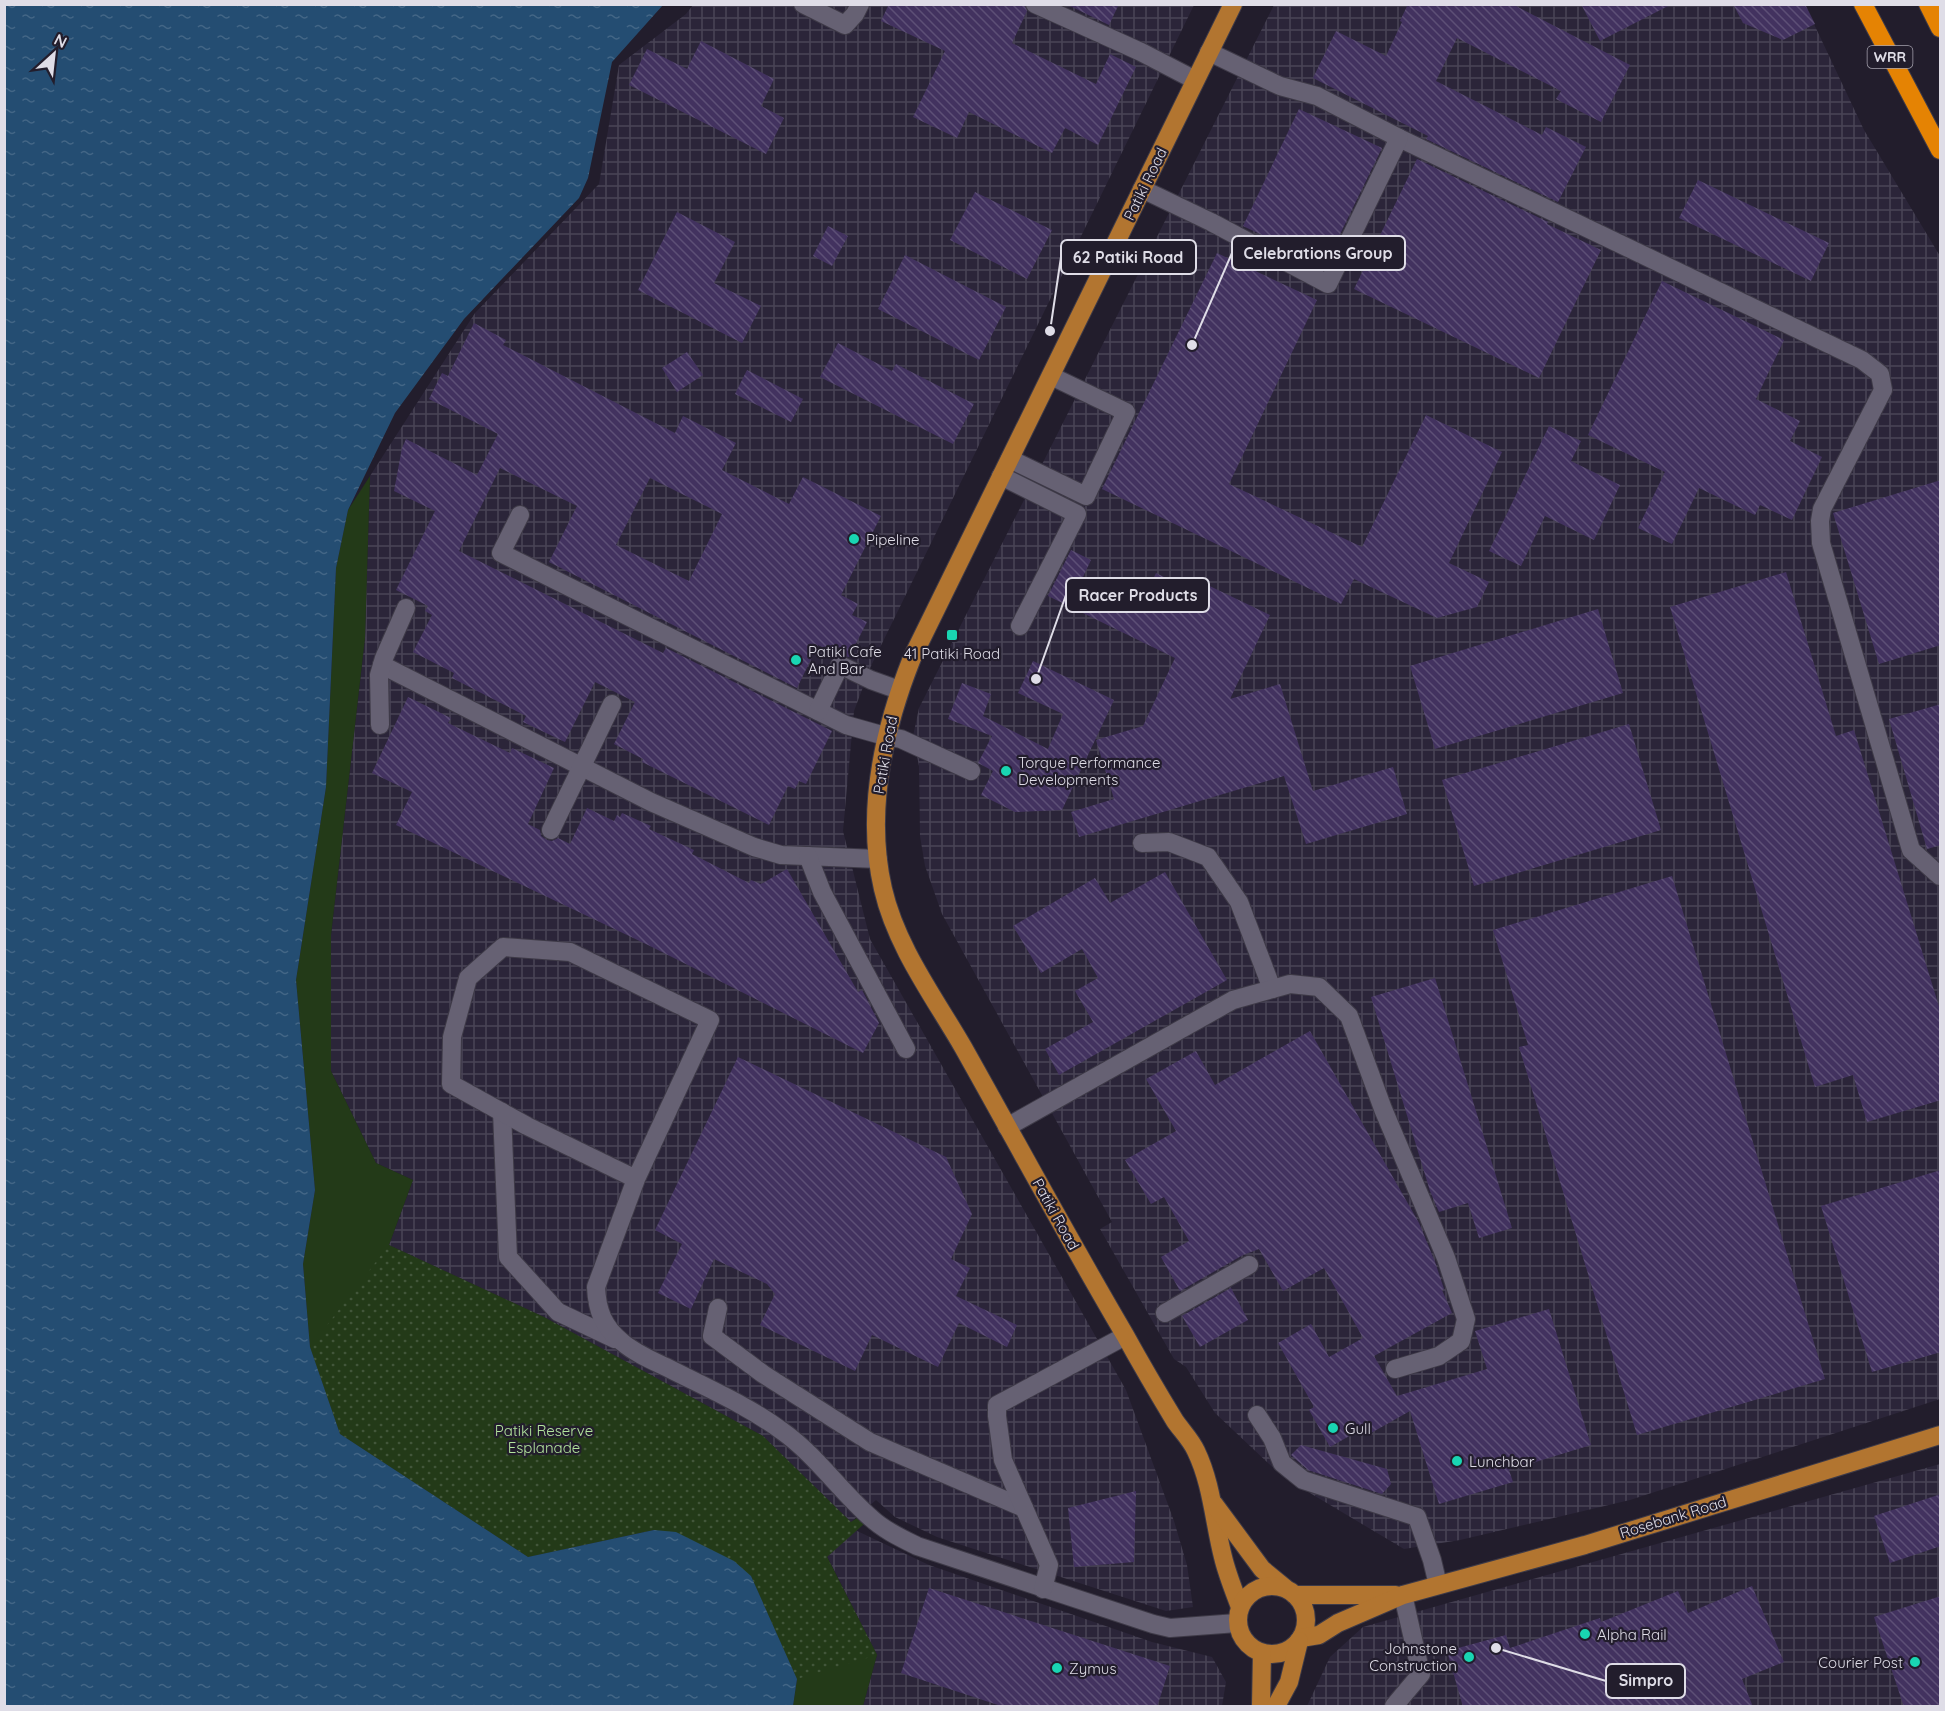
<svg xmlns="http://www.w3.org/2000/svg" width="1945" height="1711" font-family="Quicksand,sans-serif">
<defs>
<pattern id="industrial-grid" width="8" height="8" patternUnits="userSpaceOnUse" patternTransform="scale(1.5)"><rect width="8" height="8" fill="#2b2539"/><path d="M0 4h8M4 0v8" fill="none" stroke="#494456"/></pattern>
<pattern id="park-dots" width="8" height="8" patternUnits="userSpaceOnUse" patternTransform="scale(1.5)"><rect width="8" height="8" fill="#233a18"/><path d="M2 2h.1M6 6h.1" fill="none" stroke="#42563a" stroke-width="1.8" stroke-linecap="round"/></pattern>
<pattern id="water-ripples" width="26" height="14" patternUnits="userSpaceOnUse" patternTransform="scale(1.5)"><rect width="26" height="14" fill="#244d72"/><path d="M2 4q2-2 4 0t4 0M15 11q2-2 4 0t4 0" fill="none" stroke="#436686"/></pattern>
<pattern id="building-back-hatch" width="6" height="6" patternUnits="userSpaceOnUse" patternTransform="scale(1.5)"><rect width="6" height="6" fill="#42325f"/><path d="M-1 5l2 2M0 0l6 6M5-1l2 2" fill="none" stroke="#5d4f76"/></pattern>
</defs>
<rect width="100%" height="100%" fill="#221d2c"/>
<g fill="url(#industrial-grid)">
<polygon points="693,5 1194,5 871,666 854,711 843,831 870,939 1126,1390 1174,1521 1187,1565 1193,1607 1166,1611 937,1537 895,1517 876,1500 851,1522 763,1436 544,1317 389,1245 413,1180 376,1163 331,1071 331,935 365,638 370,476 475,313 599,184 619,65 686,14"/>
<polygon points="1274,5 1805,5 1864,130 1940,256 1940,1399 1630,1500 1460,1540 1404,1549 1283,1477 1215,1413 1186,1367 1174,1359 1100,1229 1112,1222 942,914 925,866 920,836 919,766 913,736 919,708"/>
<polygon points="1940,1464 1940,1706 1307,1706 1330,1657 1363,1627"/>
<polygon points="855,1530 929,1565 1152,1642 1212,1657 1226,1682 1222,1706 863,1706 877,1655 827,1556"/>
</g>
<polygon fill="#233a18" points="370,476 365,638 331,935 331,1071 376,1163 413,1180 389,1245 395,1278 827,1557 877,1655 863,1706 793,1706 797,1679 751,1576 734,1561 676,1532 654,1530 528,1557 340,1434 310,1347 303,1264 315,1190 296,980 326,787 336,568 348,510"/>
<polygon fill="url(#park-dots)" points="389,1245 544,1317 763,1436 851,1522 857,1518 864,1524 827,1557 877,1655 797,1679 751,1576 653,1530 528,1557 340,1434 310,1347"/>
<polygon fill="url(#water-ripples)" points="5,4 663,5 612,62 588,178 579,198 464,319 395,413 348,510 336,568 326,787 296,980 315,1190 303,1264 310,1347 340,1434 528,1557 654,1530 676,1532 734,1561 751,1576 797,1679 793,1706 5,1706"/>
<g fill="url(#building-back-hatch)" fill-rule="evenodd">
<polygon points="889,4 1024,4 1027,11 1012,43 1096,84 1110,54 1136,67 1098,145 1065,128 1052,153 969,112 957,138 913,117 945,51 881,21"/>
<polygon points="1066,4 1119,4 1109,25"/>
<polygon points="1408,4 1512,4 1630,65 1601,122 1556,99 1561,91 1457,38 1436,81 1542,135 1546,127 1586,147 1558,202 1426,139 1428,136 1313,78 1336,31 1386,56 1402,22 1400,21"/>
<polygon points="1581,4 1672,4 1600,41"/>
<polygon points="1733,4 1805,4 1815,24 1783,40 1743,23"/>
<polygon points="701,41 774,79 761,106 784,118 766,154 629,85 647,49 687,69"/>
<polygon points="1299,109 1382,148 1325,265 1243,226"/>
<polygon points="1417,159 1548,222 1547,224 1601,250 1539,378 1354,289"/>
<polygon points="1698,180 1829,243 1811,281 1679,218"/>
<polygon points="975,192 1052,230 1027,279 950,240"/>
<polygon points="677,212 735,242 714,283 761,306 742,343 638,290"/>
<polygon points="828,226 848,236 832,266 813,256"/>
<polygon points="1217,253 1317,300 1229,484 1362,547 1426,415 1502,452 1449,563 1489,582 1477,607 1437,618 1354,579 1341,604 1102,489"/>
<polygon points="905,255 1006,307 979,360 878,309"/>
<polygon points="1662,281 1784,340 1756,399 1800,421 1790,441 1822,457 1792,520 1760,505 1755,515 1699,488 1672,544 1638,528 1665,472 1588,435"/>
<path d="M474 323 506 340 503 345 675 433 683 416 736 443 722 470 789 504 803 477 881 516 841 595 858 604 852 615 867 622 849 657 837 655 818 645 797 688 549 562 577 506 500 468 459 551 663 653 666 648 832 731 806 784 799 781 795 789 788 786 769 825 642 762 643 759 614 744 635 702 595 682 565 742 523 722 526 716 452 678 454 673 413 652 432 615 425 611 428 606 396 590 435 511 394 491 402 448 406 439 477 475 498 434 429 399 442 373 448 376ZM650 478 722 514 689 581 616 545Z"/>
<polygon points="838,343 892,371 896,364 974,404 953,444 820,377"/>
<polygon points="687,352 703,375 677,392 662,368"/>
<polygon points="747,370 803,399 791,422 735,394"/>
<polygon points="1549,426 1581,441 1571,461 1620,485 1594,540 1545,516 1521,566 1489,551"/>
<polygon points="1941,480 1941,645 1879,664 1833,513"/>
<polygon points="1071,550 1091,560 1083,577 1141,605 1156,573 1190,590 1195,579 1270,615 1230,699 1280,684 1313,791 1393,767 1407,814 1306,844 1284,776 1079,837 1071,812 1114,799 1096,740 1143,726 1175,658 1048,596"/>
<polygon points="1786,572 1836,736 1854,730 1941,1013 1941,1100 1867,1122 1853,1075 1815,1087 1670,607"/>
<polygon points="1598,609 1623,693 1435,749 1410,666"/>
<polygon points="1033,661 1114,700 1062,810 1015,812 981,795 993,771 978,763 992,736 948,719 962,683 991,694 983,716 1048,749 1063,714 1018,693"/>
<polygon points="408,697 451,718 448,723 510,753 512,748 554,768 528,824 540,830 541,836 547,840 552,841 558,838 570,844 587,808 614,821 617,815 620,817 622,813 651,826 649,829 694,850 692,854 749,883 751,880 761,884 787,869 858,992 862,990 879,1023 863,1053 648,945 396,825 412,792 372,773"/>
<polygon points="1941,704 1941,845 1927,849 1889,719"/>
<polygon points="1629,724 1661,830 1474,886 1442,780"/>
<polygon points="1165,872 1227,980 1059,1075 1045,1049 1093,1022 1075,991 1098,978 1082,949 1041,973 1013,926 1095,878 1110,903"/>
<polygon points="1672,876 1825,1379 1637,1435 1519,1047 1528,1045 1493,930"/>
<polygon points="1435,978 1512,1228 1479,1238 1468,1203 1439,1212 1430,1191 1371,997"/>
<polygon points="1310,1031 1419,1223 1435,1262 1444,1289 1442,1290 1452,1313 1374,1356 1397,1396 1487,1369 1475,1331 1549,1309 1591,1445 1509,1470 1513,1482 1439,1504 1410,1411 1371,1433 1367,1426 1330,1447 1309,1410 1314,1407 1278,1343 1311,1324 1329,1357 1363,1338 1324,1268 1283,1291 1259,1249 1243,1255 1180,1291 1161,1257 1189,1241 1164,1197 1151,1204 1125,1160 1176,1131 1146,1079 1196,1051 1215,1085"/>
<polygon points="738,1057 946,1157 972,1214 951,1259 970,1268 956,1296 1017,1325 1007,1347 959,1323 938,1367 872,1335 855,1371 760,1325 775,1294 767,1284 714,1259 691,1309 658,1293 682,1244 655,1230"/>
<polygon points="1941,1170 1941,1352 1872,1372 1821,1206"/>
<polygon points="1231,1288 1248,1320 1200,1347 1182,1316"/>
<polygon points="1301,1445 1387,1469 1391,1484 1382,1494 1308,1470 1291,1455"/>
<polygon points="1136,1491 1134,1562 1074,1567 1068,1508"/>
<polygon points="1941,1494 1941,1546 1890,1563 1874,1516"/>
<polygon points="1752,1586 1784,1662 1742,1679 1753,1707 1463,1707 1447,1651 1506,1635 1510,1648 1600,1618 1601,1622 1678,1591 1688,1613"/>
<polygon points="929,1588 1170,1666 1157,1707 1004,1707 901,1673"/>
<polygon points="1941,1596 1941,1707 1904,1707 1874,1617"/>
</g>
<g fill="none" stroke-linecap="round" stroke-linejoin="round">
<g stroke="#3e3a47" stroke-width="20">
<g id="minor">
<polyline points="803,4 845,25 855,14 860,4"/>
<polyline points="1035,4 1141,52 1195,80"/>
<polyline points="1399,138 1862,360 1880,374 1883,390 1822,509 1820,521 1821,543 1911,850 1940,876"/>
<polyline points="1142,189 1211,222 1328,284 1399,138 1317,96 1280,86 1209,52"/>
<polyline points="1010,459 1086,496 1126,412 1051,376"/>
<polyline points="1001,476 1077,514 1020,626"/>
<polyline points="520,515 501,553 846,725 885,736 901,739 971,771"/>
<polyline points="382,665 651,802 754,847 781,855 878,859"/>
<polyline points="818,711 840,665 871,680 899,690"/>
<polyline points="380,725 379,675 384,658 406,608"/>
<polyline points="551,830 612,704"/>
<polyline points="1142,843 1169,842 1208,857 1239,902 1272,989"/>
<polyline points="808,856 822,892 906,1049"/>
<polyline points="502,1112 508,1257 558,1312 615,1339"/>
<polyline points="1007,1127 1233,1000 1290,984 1319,987 1349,1016 1383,1109 1446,1258 1466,1319 1461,1341 1439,1356 1395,1369"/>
<path d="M636 1179 527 1126 451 1084 452 1037 468 978 503 947 570 952 710 1020 636 1179 596 1287C597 1310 603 1327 622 1342 635 1353 651 1360 666 1367 705 1387 747 1405 782 1431 816 1455 840 1491 871 1518 884 1530 901 1538 917 1546L1153 1624 1170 1628 1237 1623"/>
<polyline points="718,1308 712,1336 763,1374 870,1442 1024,1508"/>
<polyline points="1165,1313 1249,1265"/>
<polyline points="1257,1415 1272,1438 1282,1463 1303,1480 1417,1517 1432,1560 1438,1585"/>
<polyline points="1043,1589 1049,1565 1003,1460 997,1416 997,1405 1125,1336"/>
<polyline points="1394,1706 1421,1674 1403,1595"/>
</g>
</g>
<g stroke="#3e3a47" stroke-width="20">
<g id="major">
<path d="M1233 4 912 658C883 731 865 811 883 889 896 946 934 997 963 1047 1017 1143 1069 1240 1125 1335 1141 1364 1158 1393 1175 1421 1182 1431 1191 1440 1196 1451 1212 1484 1214 1522 1223 1557 1227 1574 1234 1591 1240 1607"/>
<polyline points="1214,1504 1262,1569 1285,1588"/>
<circle cx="1272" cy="1620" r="34"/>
<polyline points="1295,1595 1396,1595"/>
<polyline points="1301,1638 1319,1635 1338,1623 1403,1595 1585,1545 1940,1435"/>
<polyline points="1261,1706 1262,1653"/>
<polyline points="1276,1706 1289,1682 1299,1641"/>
</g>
</g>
<g stroke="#3e3a47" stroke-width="20">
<g id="highway">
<polyline points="1863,4 1940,150"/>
<polyline points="1928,4 1940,28"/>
</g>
</g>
<use href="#minor" stroke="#666173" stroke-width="18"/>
<use href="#major" stroke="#b27530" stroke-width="18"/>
<use href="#highway" stroke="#e58303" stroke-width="18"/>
</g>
<g fill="#19d5b2" stroke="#221d2c" stroke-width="2">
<circle cx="854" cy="539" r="6"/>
<rect x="946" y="629" width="12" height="12" rx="3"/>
<circle cx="796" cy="660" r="6"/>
<circle cx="1006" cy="771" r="6"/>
<circle cx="1333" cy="1428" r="6"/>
<circle cx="1457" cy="1461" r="6"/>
<circle cx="1585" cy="1634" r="6"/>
<circle cx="1469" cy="1657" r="6"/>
<circle cx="1915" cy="1662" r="6"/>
<circle cx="1057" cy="1668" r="6"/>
</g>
<g text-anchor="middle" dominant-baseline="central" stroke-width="4.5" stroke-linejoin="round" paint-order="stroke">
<rect fill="#221d2c" stroke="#a6a3af" stroke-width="1.5" x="1867.5" y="46" width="45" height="22" rx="4.5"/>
<g font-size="14" font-weight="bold" fill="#dfdde7">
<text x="1890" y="57">WRR</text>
</g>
<g font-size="15" fill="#dfdde7" stroke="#221d2c">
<text transform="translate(1145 184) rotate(-64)">Patiki Road</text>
<text transform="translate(885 755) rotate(-80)">Patiki Road</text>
<text transform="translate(1056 1214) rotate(61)">Patiki Road</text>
<text transform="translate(1673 1517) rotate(-17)">Rosebank Road</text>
</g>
<g font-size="15" fill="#dfdde7" stroke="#221d2c" text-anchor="start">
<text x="866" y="539">Pipeline</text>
<text x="808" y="651">Patiki Cafe<tspan x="808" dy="17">And Bar</tspan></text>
<text x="952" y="653" text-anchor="middle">41 Patiki Road</text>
<text x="1018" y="762">Torque Performance<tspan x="1018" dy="17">Developments</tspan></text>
<text x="1345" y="1428">Gull</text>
<text x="1469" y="1461">Lunchbar</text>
<text x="1597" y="1634">Alpha Rail</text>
<text x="1457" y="1648" text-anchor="end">Johnstone<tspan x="1457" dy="17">Construction</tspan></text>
<text x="1903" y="1662" text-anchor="end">Courier Post</text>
<text x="1069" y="1668">Zymus</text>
</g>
<g font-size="15" fill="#b2e49d" stroke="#221d2c">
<text x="544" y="1430">Patiki Reserve<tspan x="544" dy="17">Esplanade</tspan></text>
</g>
</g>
<path fill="none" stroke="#dfdde7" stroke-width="2" d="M1192 345L1232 253M1050 331L1061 257M1036 679L1066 595M1496 1648L1606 1681"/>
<g fill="#dfdde7" stroke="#221d2c" stroke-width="2">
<circle cx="1192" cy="345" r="6"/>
<circle cx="1050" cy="331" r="6"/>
<circle cx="1036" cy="679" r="6"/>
<circle cx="1496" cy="1648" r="6"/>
</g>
<g fill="#221d2c" stroke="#dfdde7" stroke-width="2">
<rect x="1232" y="236" width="173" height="34" rx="6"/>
<rect x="1061" y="240" width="135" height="34" rx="6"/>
<rect x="1066" y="578" width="143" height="34" rx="6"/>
<rect x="1606" y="1664" width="79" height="34" rx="6"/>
</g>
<g font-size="16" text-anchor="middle" font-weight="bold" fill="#dfdde7">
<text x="1318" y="259">Celebrations Group</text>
<text x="1128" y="263">62 Patiki Road</text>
<text x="1138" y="601">Racer Products</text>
<text x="1646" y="1686">Simpro</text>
</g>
<rect width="1945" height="1711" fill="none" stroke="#dfdde7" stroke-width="12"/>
<g transform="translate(54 54) rotate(27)" stroke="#221d2c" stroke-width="4.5" paint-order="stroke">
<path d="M0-4.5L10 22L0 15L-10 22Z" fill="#dfdde7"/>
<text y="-9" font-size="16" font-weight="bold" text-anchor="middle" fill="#dfdde7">N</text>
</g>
</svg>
